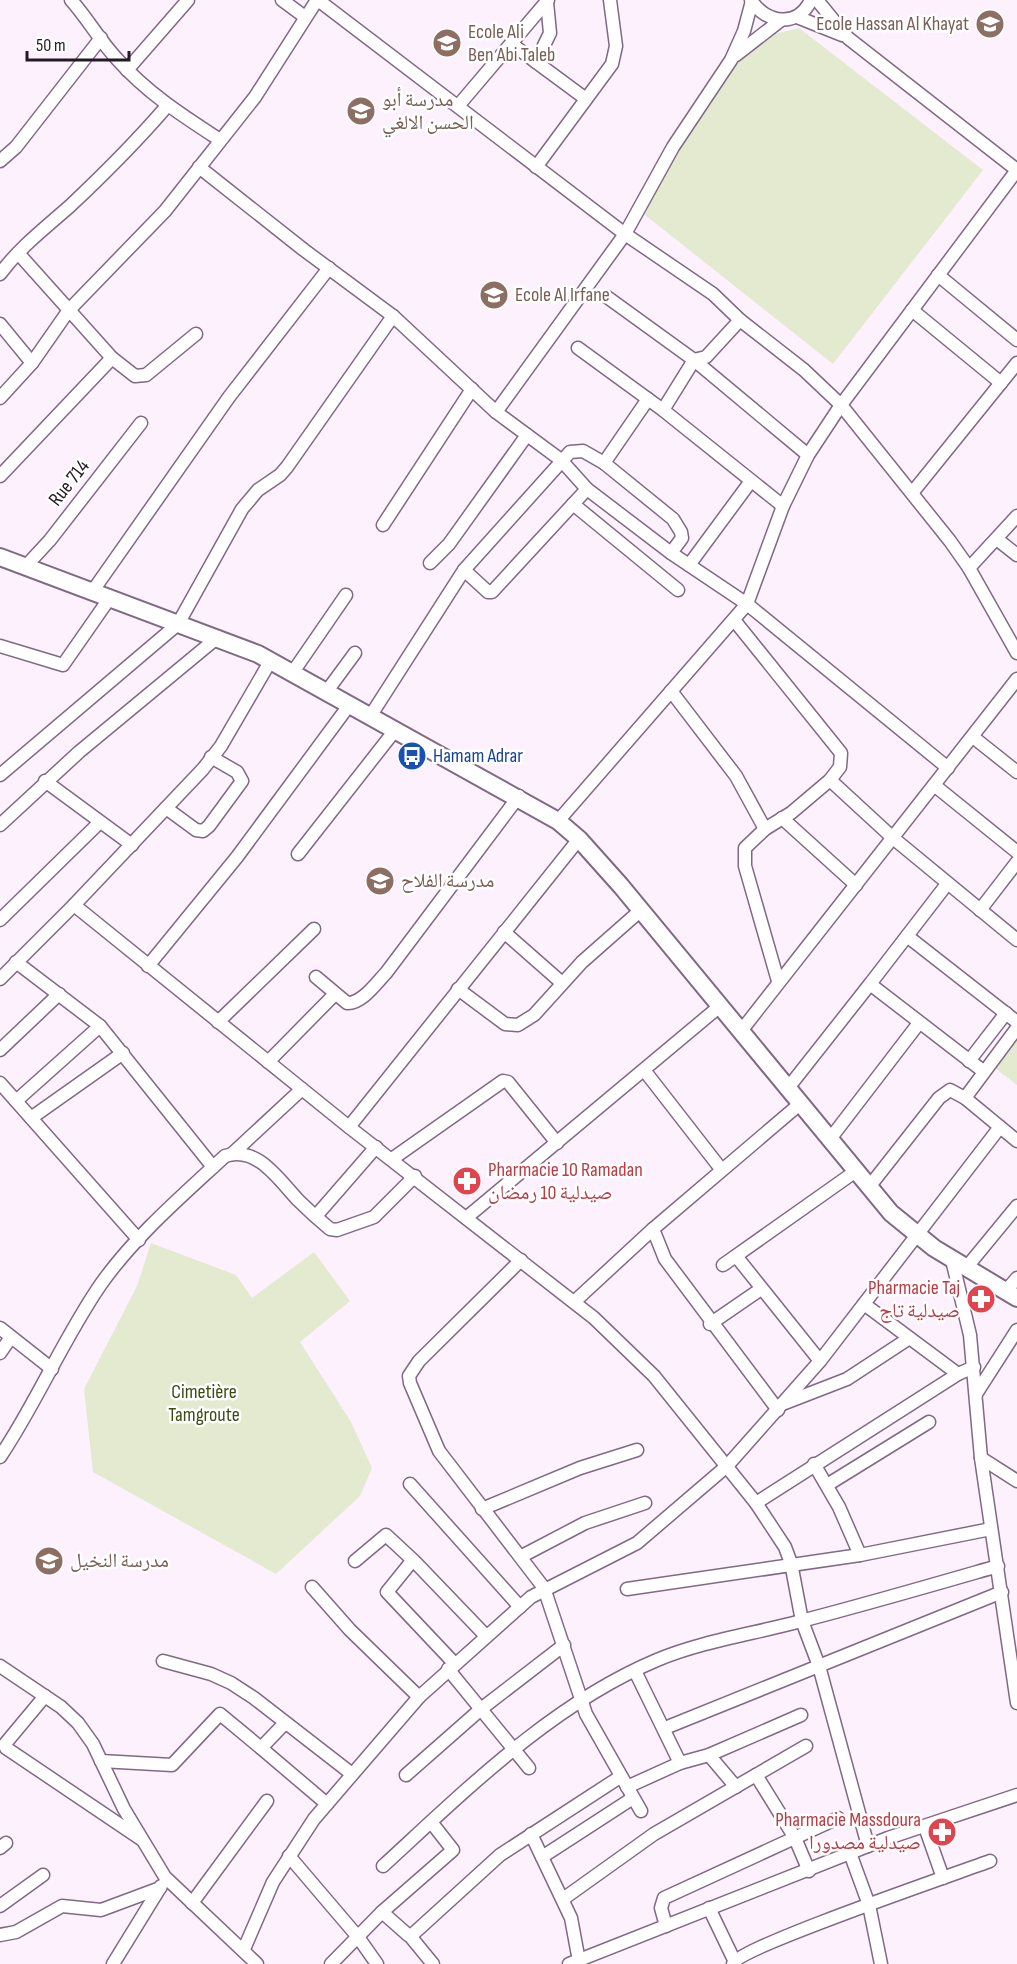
<svg xmlns="http://www.w3.org/2000/svg" width="1017" height="1964" font-family="'Sofia Sans Condensed','Noto Naskh Arabic',sans-serif">
<rect width="100%" height="100%" fill="#fcf1fd"/>
<g fill="#e3ead0">
<polygon points="799,28 983,170 833,364 645,215 671,152 754,39"/>
<polygon points="1017,1031 1017,1085 991,1065"/>
<polygon points="151,1243 236,1275 252,1298 314,1252 350,1301 300,1342 351,1422 372,1468 360,1496 276,1574 93,1472 84,1389 137,1286"/>
</g>
<g fill="none" stroke-linecap="round" stroke-linejoin="round">
<g stroke="#806984" stroke-width="15">
<g id="street">
<path d="M71 0C88 19 100 41 117 59 147 93 183 116 220 140"/>
<polyline points="282,0 305,17"/>
<polyline points="318,0 625,234 713,294 740,320 804,370 841,405 950,541 969,568 1017,653"/>
<path d="M751 0C766 24 798 28 811 0"/>
<polyline points="817,0 848,38 1017,170"/>
<polyline points="797,17 842,35"/>
<polyline points="513,45 586,99"/>
<polyline points="736,55 781,20"/>
<polyline points="536,62 550,33 547,2"/>
<polyline points="127,70 188,0"/>
<polyline points="458,106 548,0"/>
<polyline points="0,161 16,147 101,38"/>
<polyline points="199,167 304,250 393,316 496,412 561,460 587,489 671,553 747,604 948,768"/>
<polyline points="536,167 612,64 616,46 610,0"/>
<polyline points="18,253 112,358 135,376 146,375 196,334"/>
<path d="M0 274C20 247 45 228 70 206 104 174 137 141 167 106"/>
<polyline points="938,275 1017,340"/>
<polyline points="607,297 694,360 808,455"/>
<polyline points="912,310 1001,383"/>
<polyline points="0,324 32,363"/>
<polyline points="578,348 663,410 783,506"/>
<polyline points="0,398 32,363 69,310 165,211 255,97 317,0"/>
<polyline points="663,410 694,360 706,357 740,320"/>
<polyline points="496,412 625,234 673,147 731,60 744,31 752,1"/>
<polyline points="604,463 648,399"/>
<polyline points="0,476 112,358"/>
<polyline points="912,493 1017,363"/>
<polyline points="573,504 678,590"/>
<polyline points="383,525 472,389"/>
<polyline points="998,540 1017,555"/>
<polyline points="430,563 449,544 527,435"/>
<polyline points="689,565 751,481"/>
<polyline points="26,566 50,540 141,423"/>
<polyline points="969,568 1017,516"/>
<polyline points="464,570 488,592 492,592 587,489"/>
<polyline points="92,592 229,397 329,268"/>
<polyline points="734,620 841,753 840,767 830,780"/>
<polyline points="0,646 63,665 109,599"/>
<polyline points="293,672 346,595"/>
<polyline points="327,691 355,653"/>
<polyline points="671,691 736,776 765,829"/>
<polyline points="371,715 464,570 570,452 583,451 604,463 673,519 681,532 682,538 671,553"/>
<polyline points="973,737 1017,772"/>
<polyline points="0,775 178,624 242,509 258,490 280,475 287,467 393,316"/>
<polyline points="45,781 132,845"/>
<polyline points="934,785 1017,852"/>
<polyline points="166,808 196,830 203,831 209,826 242,781 237,772 211,757"/>
<polyline points="782,818 856,885"/>
<polyline points="558,821 747,604 783,506 808,455 841,405 1017,170"/>
<polyline points="0,825 79,752 218,637"/>
<polyline points="298,854 396,729"/>
<polyline points="947,884 870,984 983,1071"/>
<polyline points="74,905 349,1127 594,1318 654,1376 756,1503 785,1547 791,1563 802,1621 819,1666 868,1846"/>
<polyline points="980,910 1017,862"/>
<polyline points="0,920 99,823"/>
<polyline points="504,932 562,983"/>
<polyline points="907,936 1017,1022"/>
<polyline points="16,962 100,1026 213,1167"/>
<polyline points="148,966 237,857 350,704"/>
<path d="M316 977 347 1003C362 1004 377 982 386 973L519 796"/>
<polyline points="0,979 74,905 203,769 221,746 271,660"/>
<polyline points="778,981 745,866 745,848 765,829 791,813 830,780 893,838 1017,940"/>
<polyline points="458,989 505,1024 518,1025 534,1015 582,962 641,910"/>
<polyline points="218,1022 314,929"/>
<polyline points="1017,1028 965,1098 1017,1141"/>
<polyline points="741,1031 1017,679"/>
<polyline points="0,1050 59,994"/>
<polyline points="969,1061 1006,1013"/>
<polyline points="268,1062 335,994"/>
<polyline points="644,1070 721,1169"/>
<polyline points="0,1083 139,1240"/>
<polyline points="788,1088 870,984"/>
<polyline points="16,1101 100,1026"/>
<polyline points="31,1118 123,1053"/>
<polyline points="349,1127 579,839"/>
<polyline points="830,1139 919,1023"/>
<polyline points="232,1154 302,1089"/>
<polyline points="392,1159 503,1081 508,1082 557,1143"/>
<polyline points="869,1187 939,1098 950,1090 965,1098"/>
<polyline points="316,1216 376,1147"/>
<polyline points="466,1218 720,1006"/>
<polyline points="653,1229 665,1259 778,1410"/>
<polyline points="736,1256 820,1361"/>
<polyline points="521,1260 419,1361 409,1376 410,1383 439,1451 544,1588 586,1714 641,1811"/>
<polyline points="952,1260 970,1335 981,1458 1017,1703"/>
<polyline points="723,1265 856,1171"/>
<polyline points="966,1268 1017,1206"/>
<polyline points="1006,1291 1017,1278"/>
<polyline points="574,1302 653,1229 801,1103"/>
<polyline points="864,1304 958,1374"/>
<polyline points="710,1324 761,1289"/>
<polyline points="0,1328 52,1369"/>
<polyline points="0,1353 11,1337"/>
<polyline points="976,1394 1017,1330"/>
<polyline points="785,1403 847,1379 908,1339"/>
<path d="M0 1457C37 1402 63 1339 101 1284 135 1236 182 1196 225 1156 257 1145 279 1180 298 1200 308 1210 319 1220 330 1229L337 1230 374 1217 415 1176"/>
<polyline points="981,1458 1017,1481"/>
<polyline points="814,1464 839,1507 860,1555"/>
<polyline points="410,1484 520,1607"/>
<polyline points="827,1485 929,1422"/>
<polyline points="756,1503 958,1374 974,1367"/>
<polyline points="482,1509 580,1468 637,1450"/>
<polyline points="522,1556 585,1523 645,1503"/>
<polyline points="355,1561 386,1535 414,1561"/>
<polyline points="312,1587 350,1630 419,1697"/>
<polyline points="627,1589 860,1555 991,1529"/>
<polyline points="163,1661 211,1674 231,1683 254,1698 352,1774"/>
<polyline points="454,1663 387,1592 412,1561 416,1563 486,1636"/>
<polyline points="0,1666 61,1707 78,1723 93,1744 124,1809 165,1877 257,1964"/>
<polyline points="448,1669 529,1768"/>
<polyline points="45,1696 5,1744 6,1748 141,1839"/>
<polyline points="665,1728 1002,1592"/>
<polyline points="261,1748 327,1804"/>
<polyline points="709,1755 736,1787"/>
<polyline points="101,1761 172,1765 220,1714 261,1748 285,1723"/>
<polyline points="680,1763 709,1755 801,1715"/>
<polyline points="406,1775 481,1709 564,1645"/>
<polyline points="756,1775 795,1838 809,1871"/>
<polyline points="627,1787 680,1763 635,1671"/>
<polyline points="925,1827 943,1878"/>
<polyline points="531,1834 571,1918 579,1961"/>
<polyline points="0,1848 6,1843"/>
<polyline points="850,1853 869,1905 881,1964"/>
<polyline points="289,1856 358,1937 377,1964"/>
<polyline points="542,1857 633,1798"/>
<path d="M383 1866C466 1790 552 1704 657 1660 703 1641 753 1634 801 1621 867 1604 932 1585 998 1566"/>
<polyline points="563,1899 654,1834 806,1746"/>
<polyline points="192,1903 267,1801"/>
<polyline points="0,1906 43,1875"/>
<polyline points="709,1908 734,1960"/>
<polyline points="382,1912 408,1935 412,1935 500,1855 620,1777"/>
<polyline points="666,1926 661,1908 664,1898 838,1818"/>
<polyline points="0,1935 16,1932 62,1906 101,1910 160,1888"/>
<polyline points="410,1936 433,1964"/>
<polyline points="244,1949 273,1882 314,1819 419,1697 531,1597 637,1543 727,1466 820,1361 1000,1127"/>
<polyline points="113,1964 161,1886"/>
<polyline points="331,1964 382,1912 453,1850 431,1822"/>
<polyline points="569,1964 888,1838 1017,1795"/>
<path d="M733 1964C740 1947 958 1873 990 1861"/>
</g>
</g>
<g stroke="#806984" stroke-width="20">
<polyline id="secondary" points="0,557 258,654 558,821 579,839 621,886 891,1213 934,1248 1017,1298"/>
</g>
<use href="#street" stroke="#fff" stroke-width="12"/>
<use href="#secondary" stroke="#fff" stroke-width="16"/>
</g>
<defs>
<g id="school-disc" transform="scale(1.5)"><circle r="9.5" fill="#8d6e63" stroke="#fff"/><path d="M0-5L7-2L0 1L-7-2ZM-4 1L0 2.5L4 1V4Q0 6-4 4Z" fill="#fff"/></g>
<g id="bus-disc" transform="scale(1.5)"><circle r="9.5" fill="#1a4fb4" stroke="#fff"/><path d="M-5-6H5V4H4V6H2V4H-2V6H-4V4H-5ZM-3.5-4V0h7V-4ZM-3.5 1.2v1.5H-2V1.2ZM2 1.2v1.5H3.5V1.2Z" fill="#fff"/></g>
<g id="pharmacy-disc" transform="scale(1.5)"><circle r="9.5" fill="#e0444e" stroke="#fff"/><path d="M-2-6h4v4h4v4h-4v4h-4v-4h-4v-4h4Z" fill="#fff"/></g>
</defs>
<g fill-rule="evenodd">
<use href="#school-disc" x="990" y="24"/>
<use href="#school-disc" x="447" y="43"/>
<use href="#school-disc" x="361" y="111"/>
<use href="#school-disc" x="494" y="295"/>
<use href="#bus-disc" x="412" y="756"/>
<use href="#school-disc" x="380" y="881"/>
<use href="#pharmacy-disc" x="467" y="1181"/>
<use href="#pharmacy-disc" x="981" y="1299"/>
<use href="#school-disc" x="49" y="1561"/>
<use href="#pharmacy-disc" x="942" y="1832"/>
</g>
<g text-anchor="middle" dominant-baseline="central" stroke-width="5" stroke-linejoin="round" paint-order="stroke">
<g font-size="20" fill="#785e54" stroke="#fff" text-anchor="start">
<text x="969" y="24" text-anchor="end">Ecole Hassan Al Khayat</text>
<text x="468" y="32">Ecole Ali<tspan x="468" dy="23">Ben Abi Taleb</tspan></text>
<text x="382" y="100">مدرسة أبو<tspan x="382" dy="23">الحسن الالغي</tspan></text>
<text x="515" y="295">Ecole Al Irfane</text>
<text x="401" y="881">مدرسة الفلاح</text>
<text x="70" y="1561">مدرسة النخيل</text>
</g>
<g font-size="20" fill="#241a25" stroke="#fff">
<text transform="translate(69 483) rotate(-52)">Rue 714</text>
</g>
<g font-size="20" fill="#164399" stroke="#fff" text-anchor="start">
<text x="433" y="756">Hamam Adrar</text>
</g>
<g font-size="20" fill="#be3a42" stroke="#fff" text-anchor="end">
<text x="488" y="1170" text-anchor="start">Pharmacie 10 Ramadan<tspan x="488" dy="23">صيدلية 10 رمضان</tspan></text>
<text x="960" y="1288">Pharmacie Taj<tspan x="960" dy="23">صيدلية تاج</tspan></text>
<text x="921" y="1820">Pharmacie Massdoura<tspan x="921" dy="23">صيدلية مصدورا</tspan></text>
</g>
<g font-size="20" fill="#3d4912" stroke="#fff">
<text x="204" y="1392">Cimetière<tspan x="204" dy="23">Tamgroute</tspan></text>
</g>
</g>
<path d="M27 51v9h102v-9" fill="none" stroke="#241a25" stroke-width="3"/>
<text x="36" y="51" font-size="18" fill="#241a25" stroke="#ffffff" stroke-width="4.5" paint-order="stroke">50 m</text>
</svg>
